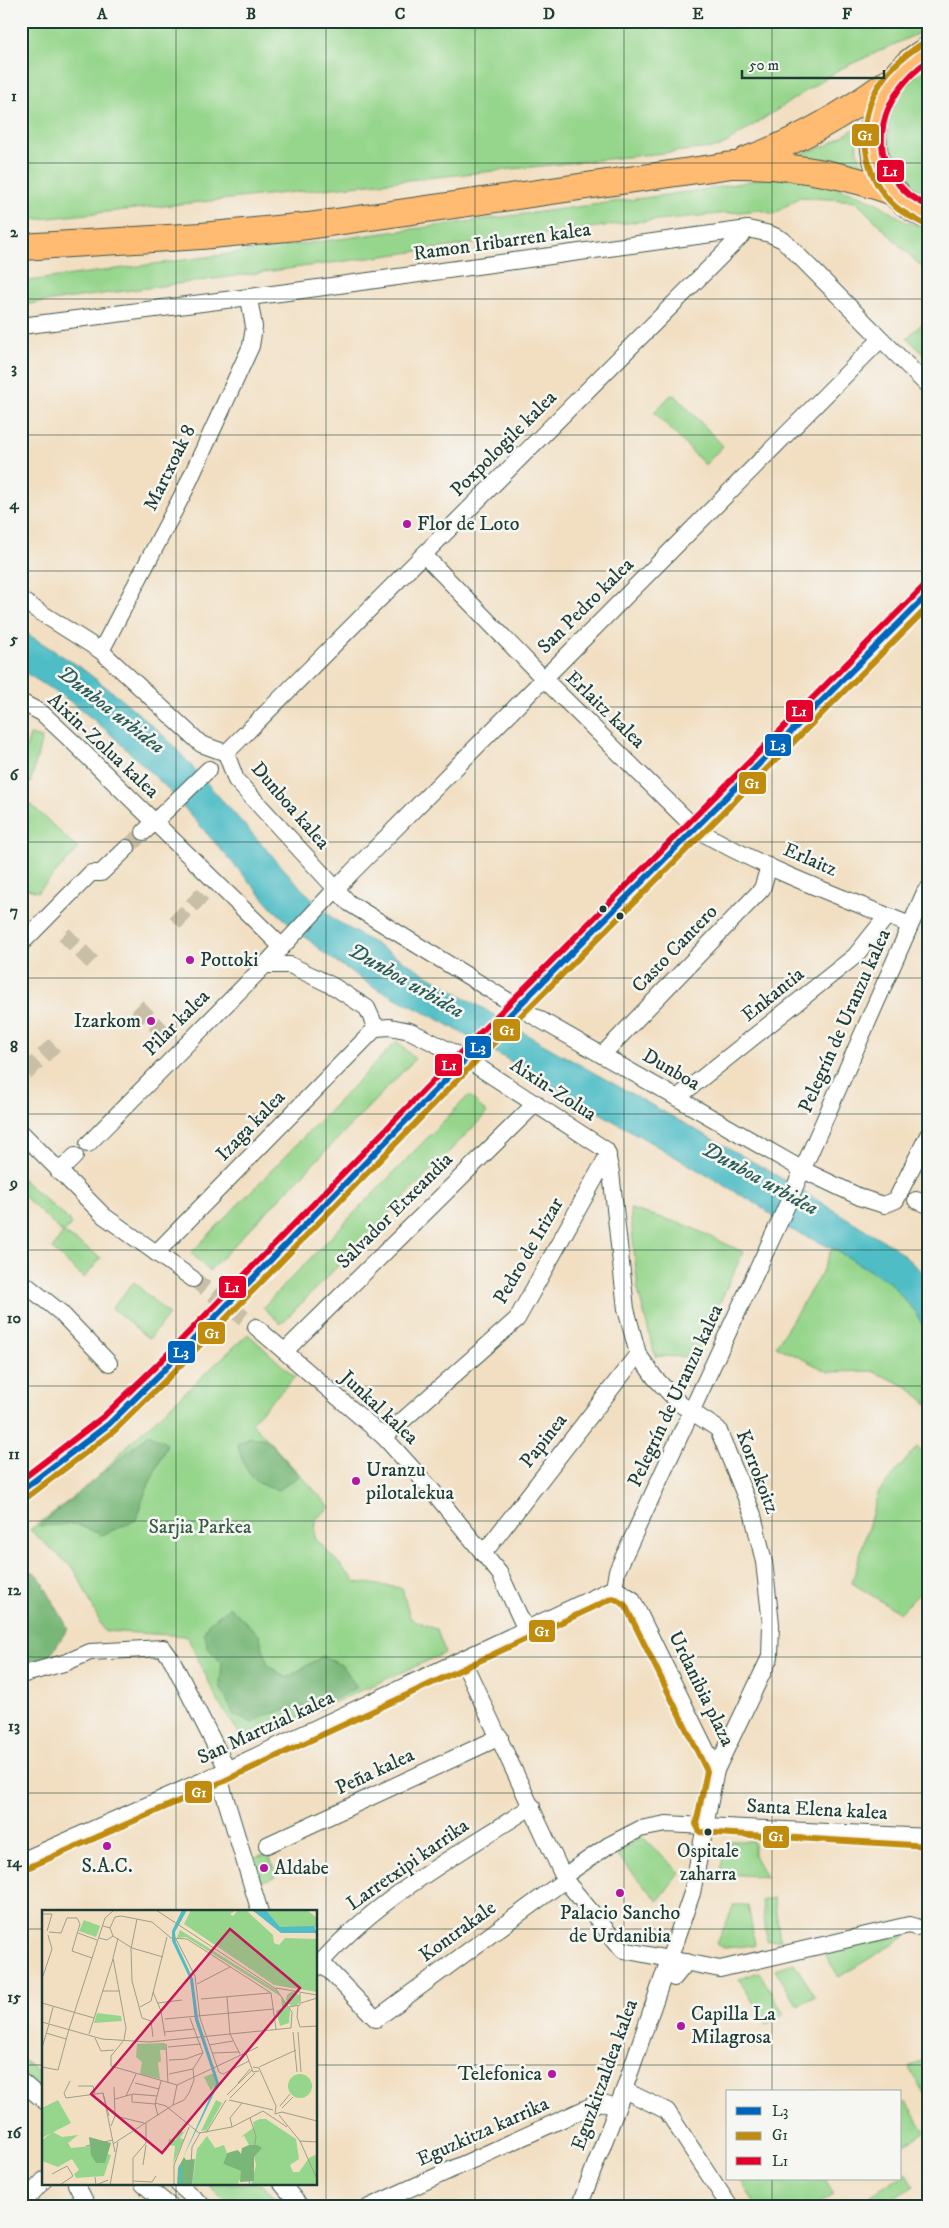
<svg xmlns="http://www.w3.org/2000/svg" width="949" height="2228" font-family="'IM FELL DW Pica',serif">
<rect width="100%" height="100%" fill="#f6f6f2"/>
<filter id="ink" filterUnits="userSpaceOnUse"><feTurbulence type="fractalNoise" baseFrequency=".02" numOctaves="2"/><feDisplacementMap in="SourceGraphic" scale="10" xChannelSelector="R" yChannelSelector="G"/><feConvolveMatrix kernelMatrix="1 2 1 2 8 2 1 2 1" color-interpolation-filters="sRGB"/></filter>
<filter id="wash" filterUnits="userSpaceOnUse"><feTurbulence type="fractalNoise" baseFrequency=".0096" numOctaves="4" result="noise"/><feDisplacementMap in="SourceGraphic" scale="20" xChannelSelector="R" yChannelSelector="G"/><feGaussianBlur stdDeviation="1.12" result="paint"/><feColorMatrix in="noise" values="0 0 0 0 0 0 0 0 0 0 0 0 0 0 0 0 0 1.4 0 .05"/><feComposite in="paint" operator="in"/></filter>
<g filter="url(#wash)">
<rect width="100%" height="100%" fill="#f2dfc2"/>
<g fill="#96d68c" stroke="#5a8a60">
<polygon points="21,21 928,21 928,29 838,70 720,147 21,221"/>
<path d="M928 68V199C879 167 872 97 928 68Z"/>
<polygon points="856,128 857,151 867,175 794,156 828,145"/>
<polygon points="770,177 816,180 857,194 879,204 908,223 928,227 928,273 855,201 800,197 774,214 760,210 626,223 21,305 21,282 710,189"/>
<polygon points="928,318 928,358 907,338"/>
<polygon points="671,395 676,396 723,446 705,465 654,412"/>
<polygon points="30,735 42,738 30,784 21,777 21,764"/>
<polygon points="21,795 78,849 38,892 21,887"/>
<polygon points="397,1041 415,1059 209,1271 191,1253"/>
<polygon points="469,1095 487,1113 281,1324 263,1307"/>
<polygon points="21,1178 72,1223 64,1233 101,1258 84,1278 52,1249 63,1233 21,1194"/>
<polygon points="630,1209 686,1225 743,1252 695,1357 655,1356 638,1290"/>
<polygon points="832,1248 889,1282 915,1311 928,1336 928,1404 908,1387 872,1371 829,1372 776,1346 821,1274"/>
<polygon points="134,1282 169,1315 149,1339 112,1308"/>
<polygon points="248,1334 295,1377 251,1422 330,1507 316,1519 315,1538 356,1582 402,1588 410,1618 437,1630 445,1653 245,1742 219,1703 187,1636 104,1631 75,1570 30,1530 91,1484 127,1446"/>
<polygon points="917,1447 928,1455 928,1590 923,1590 900,1613 852,1583 878,1493"/>
<polygon points="641,1836 680,1872 658,1901 616,1854"/>
<polygon points="728,1841 754,1841 754,1855 766,1877 719,1873"/>
<polygon points="269,1854 276,1877 259,1882 251,1859"/>
<polygon points="774,1898 780,1940 767,1941 762,1900"/>
<polygon points="734,1905 748,1905 755,1945 724,1948 717,1944"/>
<polygon points="911,1933 839,1977 824,1953"/>
<polygon points="794,1963 815,1996 798,2006 775,1969"/>
<polygon points="759,1972 784,2014 767,2025 739,1979"/>
<polygon points="928,2057 928,2100 909,2068"/>
<polygon points="21,2058 44,2077 44,2092 21,2073"/>
<polygon points="906,2102 925,2132 906,2144 900,2135 900,2105"/>
<polygon points="906,2173 914,2186 894,2198 899,2207 853,2207 896,2179 900,2179"/>
<polygon points="740,2179 825,2179 834,2194 813,2207 757,2207"/>
<polygon points="207,2184 263,2184 283,2207 234,2207"/>
</g>
<g fill="#78b778" stroke="#4c7a56">
<path d="M149 1434 167 1444C157 1469 143 1493 136 1520L100 1536 98 1533 75 1524 39 1526Z"/>
<path d="M250 1437 266 1439 299 1476 279 1490C249 1484 246 1471 237 1444Z"/>
<polygon points="21,1565 38,1575 68,1628 46,1662 21,1664"/>
<polygon points="230,1607 259,1635 268,1665 286,1678 323,1656 341,1665 357,1687 337,1698 266,1715 252,1723 234,1715 220,1686 222,1663 208,1648 204,1633 208,1624"/>
</g>
<polygon fill="#4fbdc6" stroke="#377d7d" points="21,630 80,667 124,701 168,740 302,889 335,920 541,1043 771,1172 894,1247 928,1277 928,1336 915,1311 889,1282 832,1248 787,1228 760,1206 443,1022 372,986 325,954 274,910 166,787 104,728 70,701 21,670"/>
</g>
<g filter="url(#ink)">
<g fill="none" stroke-linecap="round" stroke-linejoin="round">
<g stroke="#c8bfa6" stroke-width="16" stroke-dasharray="16 8" stroke-linecap="butt">
<polyline points="127,848 144,832"/>
<polyline points="175,923 205,892"/>
<polyline points="64,934 93,963"/>
<polyline points="137,1006 166,1035"/>
<polyline points="26,1073 57,1042"/>
<polyline points="193,1279 256,1327"/>
</g>
<g stroke="#3f5549" stroke-width="18">
<g id="street">
<polyline points="21,326 288,292 748,229 770,234 783,240 928,386"/>
<path d="M424 555 544 679 696 829C762 868 838 896 910 925"/>
<polyline points="21,600 101,651 201,744 226,753 236,780 349,903 518,1007 803,1170 862,1198 884,1205 896,1200 928,1135"/>
<polyline points="101,651 185,490 251,346 254,327 249,298"/>
<polyline points="21,702 42,713 75,744 282,947"/>
<polyline points="226,753 748,229"/>
<polyline points="144,832 209,769"/>
<polyline points="21,944 91,873 101,873 127,848"/>
<polyline points="265,965 290,965 333,986 367,1008 376,1028"/>
<polyline points="376,1028 390,1027 410,1031 466,1059 606,1150 611,1172 626,1309 638,1354 655,1378 680,1404 718,1429 753,1515 764,1562 771,1624 770,1657 716,1770"/>
<polyline points="602,1055 762,889 769,866"/>
<polyline points="677,1098 855,956 887,916"/>
<polyline points="21,1132 104,1216 193,1279"/>
<polyline points="88,1144 265,965 351,873 880,340"/>
<polyline points="59,1172 75,1156"/>
<polyline points="916,1200 928,1205"/>
<polyline points="156,1253 376,1028"/>
<polyline points="21,1281 60,1312 109,1363"/>
<polyline points="256,1327 384,1437 431,1489 500,1574 526,1630"/>
<polyline points="285,1351 536,1103"/>
<polyline points="384,1437 517,1319 608,1155"/>
<polyline points="483,1554 638,1354"/>
<polyline points="614,1588 617,1571 779,1223 925,892 928,889"/>
<polyline points="463,1661 565,1880 623,1950 720,1969 909,1925 916,1927"/>
<polyline points="21,1675 67,1662 90,1652 163,1648 172,1660 227,1769"/>
<polyline points="218,1774 260,1912"/>
<polyline points="267,1845 500,1737"/>
<polyline points="21,1861 218,1774 614,1588"/>
<polyline points="564,1876 609,1845 640,1829 666,1824 928,1837"/>
<polyline points="321,1962 376,2019 565,1880"/>
<path d="M316 1968C374 1899 458 1855 532 1806"/>
<polyline points="674,1978 687,1962"/>
<polyline points="21,2081 44,2101"/>
<polyline points="624,2090 667,2111 730,2207"/>
<polyline points="76,2184 88,2207"/>
<polyline points="143,2184 171,2207"/>
<polyline points="178,2184 204,2207"/>
<polyline points="282,2184 301,2207"/>
<polyline points="21,2205 44,2180"/>
<polyline points="369,2207 600,2102 616,2107"/>
<polyline points="579,2207 624,2090 692,1893 716,1770 632,1599 614,1588"/>
</g>
</g>
<g stroke="#3f5549" stroke-width="24">
<polyline id="secondary" points="21,1491 109,1424 162,1372 466,1059 928,594"/>
</g>
<g stroke="#3f5549" stroke-width="28">
<g id="primary">
<path d="M928 50C859 86 851 185 928 216"/>
<path d="M746 160C797 142 843 115 887 83"/>
<path d="M21 247 201 236 308 226 732 165C789 164 841 173 896 193"/>
</g>
</g>
<use href="#street" stroke="#fff" stroke-width="16"/>
<use href="#secondary" stroke="#ffe4c6" stroke-width="22"/>
<use href="#primary" stroke="#febb71" stroke-width="26"/>
<g stroke="#f6f6f2" stroke-width="10">
<polyline id="bus-1" points="21,1491 109,1424 162,1372 466,1059 928,594"/>
</g>
<g stroke="#f6f6f2" stroke-width="10">
<g id="bus-2">
<path d="M923 43C907 54 892 65 881 82 855 121 861 177 897 208 905 214 915 219 924 224"/>
<polyline points="26,1498 114,1431 168,1378 472,1065 928,607"/>
<polyline points="25,1869 222,1782 613,1598 625,1605 707,1771 696,1824 700,1832 928,1846"/>
</g>
</g>
<g stroke="#f6f6f2" stroke-width="10">
<g id="bus-3">
<path d="M928 61C883 92 861 153 908 194 914 199 921 202 928 206"/>
<polyline points="21,1480 103,1417 156,1366 460,1053 922,588"/>
</g>
</g>
<use href="#bus-1" stroke="#0065bd" stroke-width="6"/>
<use href="#bus-2" stroke="#c18c0d" stroke-width="6"/>
<use href="#bus-3" stroke="#e4002b" stroke-width="6"/>
</g>
</g>
<path fill="none" stroke="#1f3d34" stroke-width="1" stroke-opacity="0.55" d="M176 21V1912M326 21V2207M475 21V2207M624 21V2207M772 21V2092M21 163H928M21 299H928M21 435H928M21 571H928M21 707H928M21 842H928M21 978H928M21 1114H928M21 1250H928M21 1386H928M21 1521H928M21 1657H928M21 1793H928M21 1929H44M316 1929H928M21 2065H44M316 2065H928M772 2179V2207M176 2184V2207"/>
<g fill="#b5179e" stroke="#f6f6f2" stroke-width="2">
<circle cx="407" cy="524" r="5"/>
<circle cx="190" cy="960" r="5"/>
<circle cx="151" cy="1021" r="5"/>
<circle cx="356" cy="1481" r="5"/>
<circle cx="107" cy="1846" r="5"/>
<circle cx="264" cy="1868" r="5"/>
<circle cx="620" cy="1893" r="5"/>
<circle cx="681" cy="2026" r="5"/>
<circle cx="552" cy="2074" r="5"/>
</g>
<g fill="#1f3d34" stroke="#f6f6f2" stroke-width="2">
<circle cx="603" cy="909" r="4.5"/>
<circle cx="620" cy="916" r="4.5"/>
<circle cx="708" cy="1832" r="4.5"/>
</g>
<g text-anchor="middle" dominant-baseline="central" stroke-width="5" stroke-linejoin="round" paint-order="stroke">
<g font-size="19" fill="#1f3d34" stroke="#f6f6f2">
<text x="708" y="1851">Ospitale<tspan x="708" dy="23">zaharra</tspan></text>
</g>
<g font-size="20" fill="#1f3d34" stroke="#f6f6f2">
<text transform="translate(502 242) rotate(-8)">Ramon Iribarren kalea</text>
<text transform="translate(504 444) rotate(-45)">Poxpologile kalea</text>
<text transform="translate(170 468) rotate(-64)">Martxoak 8</text>
<text transform="translate(586 606) rotate(-45)">San Pedro kalea</text>
<text transform="translate(605 710) rotate(44)">Erlaitz kalea</text>
<text transform="translate(103 746) rotate(43)">Aixin-Zolua kalea</text>
<text transform="translate(290 806) rotate(49)">Dunboa kalea</text>
<text transform="translate(810 860) rotate(23)">Erlaitz</text>
<text transform="translate(675 949) rotate(-46)">Casto Cantero</text>
<text transform="translate(773 995) rotate(-39)">Enkantia</text>
<text transform="translate(845 1021) rotate(-66)">Pelegrín de Uranzu kalea</text>
<text transform="translate(177 1023) rotate(-45)">Pilar kalea</text>
<text transform="translate(671 1070) rotate(30)">Dunboa</text>
<text transform="translate(553 1090) rotate(33)">Aixin-Zolua</text>
<text transform="translate(251 1126) rotate(-46)">Izaga kalea</text>
<text transform="translate(395 1211) rotate(-45)">Salvador Etxeandia</text>
<text transform="translate(529 1251) rotate(-60)">Pedro de Irizar</text>
<text transform="translate(676 1396) rotate(-65)">Pelegrín de Uranzu kalea</text>
<text transform="translate(379 1408) rotate(43)">Junkal kalea</text>
<text transform="translate(544 1441) rotate(-52)">Papinea</text>
<text transform="translate(757 1472) rotate(69)">Korrokoitz</text>
<text transform="translate(701 1689) rotate(64)">Urdanibia plaza</text>
<text transform="translate(266 1728) rotate(-25)">San Martzial kalea</text>
<text transform="translate(375 1772) rotate(-25)">Peña kalea</text>
<text transform="translate(817 1810) rotate(3)">Santa Elena kalea</text>
<text transform="translate(408 1865) rotate(-35)">Larretxipi karrika</text>
<text transform="translate(458 1932) rotate(-36)">Kontrakale</text>
<text transform="translate(605 2075) rotate(-70)">Eguzkitzaldea kalea</text>
<text transform="translate(483 2132) rotate(-24)">Eguzkitza karrika</text>
</g>
<g font-size="20" fill="#1f3d34" stroke="#f6f6f2" text-anchor="start">
<text x="417" y="524">Flor de Loto</text>
<text x="200" y="960">Pottoki</text>
<text x="141" y="1021" text-anchor="end">Izarkom</text>
<text x="366" y="1470">Uranzu<tspan x="366" dy="23">pilotalekua</tspan></text>
<text x="107" y="1866" text-anchor="middle">S.A.C.</text>
<text x="274" y="1868">Aldabe</text>
<text x="620" y="1913" text-anchor="middle">Palacio Sancho<tspan x="620" dy="23">de Urdanibia</tspan></text>
<text x="691" y="2014">Capilla La<tspan x="691" dy="23">Milagrosa</tspan></text>
<text x="542" y="2074" text-anchor="end">Telefonica</text>
</g>
<g font-size="20" fill="#375c46" stroke="#f6f6f2">
<text x="200" y="1527">Sarjia Parkea</text>
</g>
<g font-size="21" font-style="italic" fill="#2b5d58" stroke="#f6f6f2">
<text transform="translate(111 710) rotate(38)">Dunboa urbidea</text>
<text transform="translate(406 981) rotate(30)">Dunboa urbidea</text>
<text transform="translate(760 1179) rotate(29)">Dunboa urbidea</text>
</g>
</g>
<g transform="translate(42 1910)">
<rect width="275" height="275" fill="#f2dfc2"/>
<path d="M149 0H195L188 4 191 6 196 0H204L231 25 232 33 237 35 243 28 275 29V82L232 75 142 14ZM224 0H265L275 8V17H238ZM42 10 58 16 54 27 37 21ZM138 20 234 80 248 100 247 113 238 116 234 101 240 98 239 87 235 84 144 27 135 28ZM244 89a7 7 0 1 1 14 0a7 7 0 1 1-14 0ZM55 103 79 106 80 111 52 113ZM123 133 124 140H118L119 151 116 153 118 169 98 164 100 152 94 147 95 134ZM172 163 174 173 169 181 162 167ZM246 176a12 12 0 1 1 24 0a12 12 0 1 1-24 0ZM16 190 29 213 0 228V198ZM174 190 180 193 165 220 159 221ZM218 209H224L254 229 257 249 248 255 251 262H257L267 248 275 244V275H209L214 255 212 247 219 238 216 235H207L202 226 199 227 212 217 211 212ZM145 218 138 228 142 229 131 254 133 236 126 235 127 229 134 230 136 220 141 222ZM11 222 20 227 36 225 26 233 29 238 48 236V239L69 245 62 266 34 268 32 264 37 260 30 249 16 257 0 251V230ZM165 226 173 238 182 235 185 243 181 254 199 261 201 264 195 275H150L155 239Z" fill="#96d68c"/>
<path d="M47 227 69 233 63 253H54L49 245ZM207 235H216L220 238 212 247V271L198 272 199 261 181 254 185 243 196 240 199 244 200 238ZM142 247 144 250 153 249 150 275H135L136 258Z" fill="#78b778"/>
<path d="M140 0H145L133 22 134 32 151 69 156 108 177 173 140 250 174 173 153 110 148 69 130 31V21ZM210 0H224L238 17 272 16 275 23H239Z" fill="#4fbdc6"/>
<path fill="none" stroke="#4fbdc6" stroke-width="2.5" d="M138 255 139 275"/>
<path fill="none" stroke="#9e9e89" stroke-width="1" d="M114 0 234 79 250 102 249 118M0 4H10L5 21M95 9 89 39 90 71 100 108 109 111 111 127M61 16 68 18 71 26M68 18 73 7 79 6 110 12 129 28 145 29 229 83 234 119M7 22 19 23 25 8H35L38 14 30 41 50 48M36 23 55 30M71 26 90 38M57 28 65 30 71 26M76 28 71 48 84 118 82 130 69 146V156L135 175M134 29 153 66 158 108 177 162 181 164 207 151M90 38 121 47M0 69 10 39 6 25M155 74 188 57M234 78 275 85M60 81H78M111 82 119 101 123 126M185 87 188 124 198 144M159 89 228 83M0 93 52 108M116 93 140 90M259 93 275 88M256 96 255 107 258 117M98 97 109 91 125 27M247 97 258 95V83M148 108 161 143M123 109 232 99M0 112 60 129 107 132 249 118M7 113 11 97M258 117 275 116M27 119 63 8 72 0M122 122 152 119M251 122 255 162M256 122 259 162M4 123 24 129M47 124 71 49M53 128 59 141 72 140M124 134 126 173M167 135 191 131M126 137 159 134M0 138 7 114M170 143 197 142M204 143 211 162 217 161M127 150 144 149 160 143M0 157 16 160 27 119M211 157 217 158 234 196M217 157 254 140M127 164 151 159M28 171 22 183 24 188 61 183M93 173 117 179M196 173 208 159M135 175 216 137M36 176H51L53 184M61 183 73 242M61 183 67 206M90 185V192L113 194M185 185 210 160M84 186 94 164M188 188 213 163M73 189 91 184 115 186M187 190 231 200M113 193 124 196 157 223 190 217 221 201 245 217M131 195 142 190 147 183 152 170 151 159 161 143M234 196 233 204 240 202M238 196 248 184M240 198 251 187M240 202 275 211M237 205 258 231 275 232M73 206 102 213M116 206 113 194 119 171M69 216 73 206 72 177M190 217 188 208 200 193M164 223 184 190M258 231 275 269M71 234 131 195 135 175M44 236 71 230M101 255 104 235M10 264 25 256 31 266 18 275M53 267 54 275 66 270M91 271 110 272 114 266M68 275 76 232M91 275V248L104 233V213M132 275V255L147 217M148 275 150 237 158 223M207 275 214 226 208 208"/>
<path fill="#c2185b" fill-opacity="0.15" stroke="#c2185b" stroke-width="2.5" d="M188 19 258 78 120 243 49 184Z"/>
<rect width="275" height="275" fill="none" stroke="#1f3d34" stroke-width="2.5"/>
</g>
<g stroke="#f6f6f2" stroke-width="2">
<rect x="851" y="123" width="29" height="24" rx="5" fill="#c18c0d"/>
<rect x="876" y="159" width="29" height="24" rx="5" fill="#e4002b"/>
<rect x="785" y="699" width="29" height="24" rx="5" fill="#e4002b"/>
<rect x="764" y="733" width="28" height="24" rx="5" fill="#0065bd"/>
<rect x="738" y="771" width="29" height="24" rx="5" fill="#c18c0d"/>
<rect x="492" y="1018" width="29" height="24" rx="5" fill="#c18c0d"/>
<rect x="464" y="1035" width="28" height="24" rx="5" fill="#0065bd"/>
<rect x="434" y="1053" width="29" height="24" rx="5" fill="#e4002b"/>
<rect x="218" y="1275" width="29" height="24" rx="5" fill="#e4002b"/>
<rect x="197" y="1321" width="29" height="24" rx="5" fill="#c18c0d"/>
<rect x="167" y="1340" width="29" height="24" rx="5" fill="#0065bd"/>
<rect x="528" y="1619" width="28" height="24" rx="5" fill="#c18c0d"/>
<rect x="184" y="1780" width="29" height="24" rx="5" fill="#c18c0d"/>
<rect x="762" y="1825" width="28" height="24" rx="5" fill="#c18c0d"/>
</g>
<g font-size="14" text-anchor="middle" font-weight="bold" fill="#fff">
<text x="865" y="140">G1</text>
<text x="890" y="176">L1</text>
<text x="799" y="716">L1</text>
<text x="778" y="750">L3</text>
<text x="752" y="788">G1</text>
<text x="507" y="1035">G1</text>
<text x="478" y="1052">L3</text>
<text x="449" y="1070">L1</text>
<text x="232" y="1292">L1</text>
<text x="212" y="1338">G1</text>
<text x="181" y="1357">L3</text>
<text x="542" y="1636">G1</text>
<text x="199" y="1797">G1</text>
<text x="776" y="1841">G1</text>
</g>
<rect width="949" height="2228" fill="none" stroke="#f6f6f2" stroke-width="55"/>
<rect x="726" y="2090" width="175" height="90" fill="#f6f6f2" stroke="#a0aca6"/>
<rect x="736" y="2107" width="25" height="8" fill="#0065bd" stroke="#a0aca6"/>
<text x="772" y="2116" font-size="15" fill="#1f3d34">L3</text>
<rect x="736" y="2132" width="25" height="8" fill="#c18c0d" stroke="#a0aca6"/>
<text x="772" y="2140" font-size="15" fill="#1f3d34">G1</text>
<rect x="736" y="2157" width="25" height="8" fill="#e4002b" stroke="#a0aca6"/>
<text x="772" y="2166" font-size="15" fill="#1f3d34">L1</text>
<path d="M742 70v8h142v-8" fill="none" stroke="#1f3d34" stroke-width="2.5"/>
<text x="749" y="70" font-size="15" fill="#1f3d34" stroke="#f6f6f2" stroke-width="4" paint-order="stroke">50 m</text>
<rect x="28" y="28" width="894" height="2172" fill="none" stroke="#1f3d34" stroke-width="2"/>
<g font-size="16" text-anchor="middle" font-weight="bold" fill="#1f3d34">
<text x="102" y="19">A</text>
<text x="251" y="19">B</text>
<text x="400" y="19">C</text>
<text x="549" y="19">D</text>
<text x="698" y="19">E</text>
<text x="847" y="19">F</text>
<text x="14" y="101">1</text>
<text x="14" y="237">2</text>
<text x="14" y="373">3</text>
<text x="14" y="509">4</text>
<text x="14" y="644">5</text>
<text x="14" y="780">6</text>
<text x="14" y="916">7</text>
<text x="14" y="1052">8</text>
<text x="14" y="1188">9</text>
<text x="14" y="1323">10</text>
<text x="14" y="1459">11</text>
<text x="14" y="1595">12</text>
<text x="14" y="1731">13</text>
<text x="14" y="1867">14</text>
<text x="14" y="2002">15</text>
<text x="14" y="2138">16</text>
</g>
</svg>
